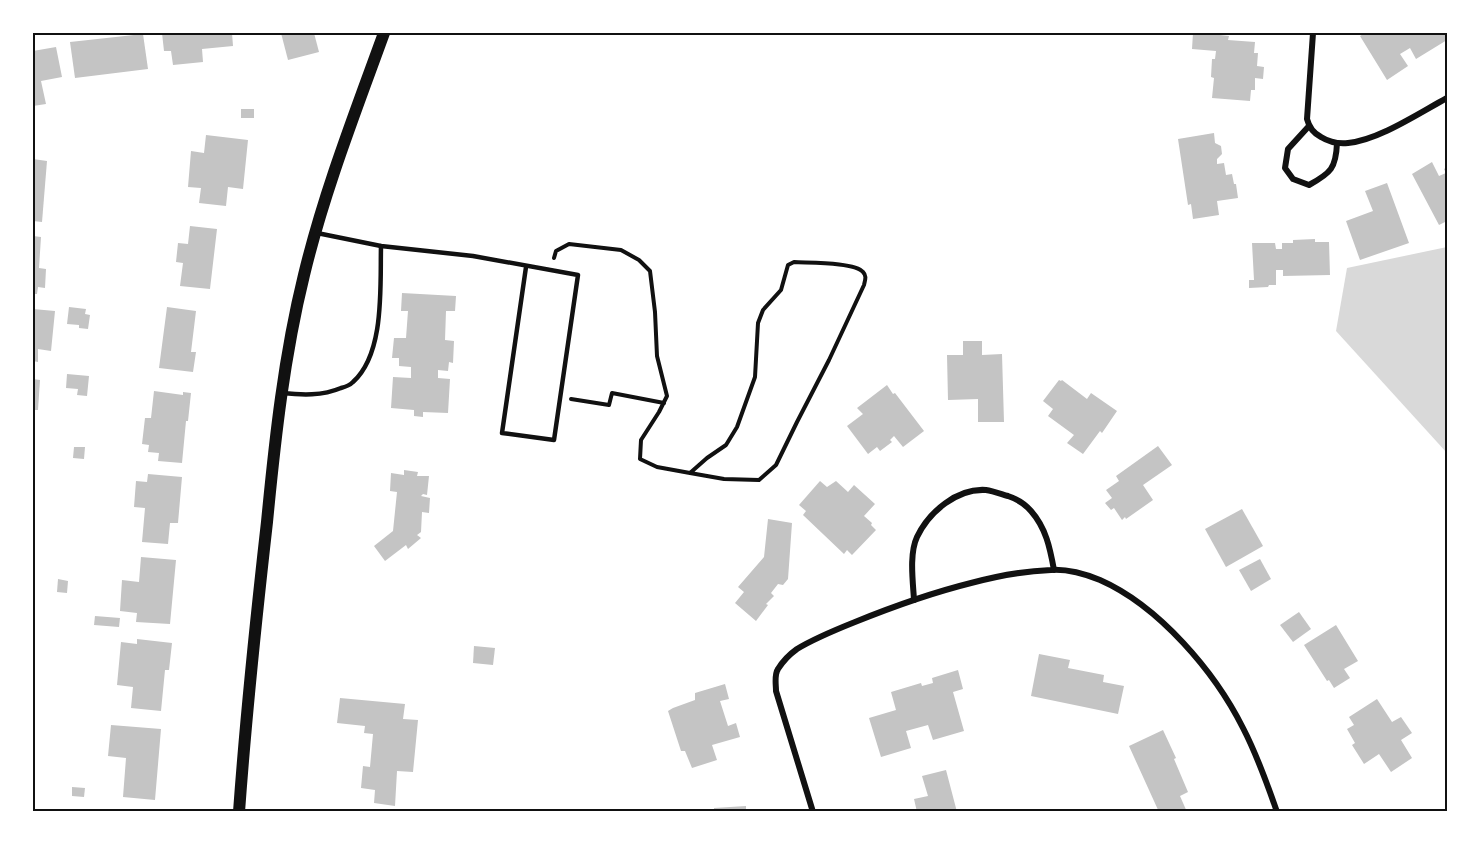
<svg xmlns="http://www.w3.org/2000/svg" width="1480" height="845" font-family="'Fira Sans',sans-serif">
<rect width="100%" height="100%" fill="#fff"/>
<polygon fill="#d9d9d9" points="1447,247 1447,453 1336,331 1347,268"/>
<g fill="#c4c4c4">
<polygon points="162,33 232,33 233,46 202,49 203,62 173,65 171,51 164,51"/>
<polygon points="281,33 314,33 319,52 288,60"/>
<polygon points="1193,33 1220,33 1220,35 1229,36 1228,40 1255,42 1254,53 1258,53 1257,66 1264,67 1263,79 1255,78 1255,90 1251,90 1250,101 1212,98 1214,78 1211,77 1212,59 1215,59 1216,51 1192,49"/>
<polygon points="1365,33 1447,33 1447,40 1416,59 1410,48 1400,54 1408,66 1387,80 1360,36"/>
<polygon points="143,34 148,69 75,78 70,42"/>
<polygon points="56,47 62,77 41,81 46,104 33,106 33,51"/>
<rect x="241" y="109" width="13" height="9"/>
<polygon points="1214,133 1215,143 1221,146 1222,154 1217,159 1217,164 1224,163 1226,175 1232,174 1234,184 1236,184 1238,198 1217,201 1219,215 1193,219 1191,204 1188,205 1178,139"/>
<polygon points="206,135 248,140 243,189 228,187 226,206 199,203 201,188 188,187 191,151 204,153"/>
<polygon points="33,159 47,161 42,222 33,221"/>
<polygon points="1432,162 1439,176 1446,173 1444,169 1447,167 1447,221 1439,225 1412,174"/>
<polygon points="1387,183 1409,243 1360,260 1346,221 1373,211 1365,191"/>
<polygon points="190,226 217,229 210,289 180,286 183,263 176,262 178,243 188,244"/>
<polygon points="33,236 41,237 39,268 46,269 45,288 38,287 37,294 33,294"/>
<polygon points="1315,239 1315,242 1329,242 1330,275 1283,276 1283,270 1276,270 1276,285 1269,285 1268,287 1249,288 1249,280 1254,280 1252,243 1275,243 1276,249 1282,249 1282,243 1293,243 1293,240"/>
<polygon points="402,293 456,296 455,311 446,311 445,340 454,341 453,363 449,362 448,371 438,370 438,378 450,379 448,413 423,412 423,417 414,416 414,410 391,408 393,377 411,378 411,367 399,366 399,358 392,358 394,338 406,338 408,311 401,311"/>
<polygon points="69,307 86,309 85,314 90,315 88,329 79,328 79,325 67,324"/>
<polygon points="167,307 196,311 191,352 196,352 193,372 159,368"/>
<polygon points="33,309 55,311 51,351 38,349 38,362 33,361"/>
<polygon points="963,341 982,341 982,355 1002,354 1004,422 978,422 978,399 948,400 947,355 963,355"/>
<polygon points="67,374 89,376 87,396 77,395 78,389 66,388"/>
<polygon points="33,379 40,380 38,410 33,410"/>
<polygon points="1059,380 1061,381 1062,380 1087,399 1091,393 1117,411 1102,433 1100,431 1083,454 1067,443 1074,435 1048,416 1053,409 1043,401"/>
<polygon points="887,385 893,394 895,393 924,431 903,447 894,436 890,440 892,442 880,451 877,447 868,454 847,426 863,414 857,408"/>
<polygon points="154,391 183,395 183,392 191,393 188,421 186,421 182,463 158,461 159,453 148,452 149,445 142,444 145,418 151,418"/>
<polygon points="1158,446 1172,465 1143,485 1153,500 1126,519 1125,517 1122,520 1114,508 1111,510 1105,503 1112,498 1106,490 1119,481 1116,476"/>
<polygon points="74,447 85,447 84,459 73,458"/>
<polygon points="404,470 418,472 417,476 429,476 427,495 423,494 421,496 430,498 429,513 422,512 421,532 417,535 421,538 408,549 406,545 385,561 374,546 393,531 397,492 390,491 391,473 404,475"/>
<polygon points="148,474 182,477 178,523 170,523 168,544 142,542 145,508 134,507 136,481 147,482"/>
<polygon points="820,481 827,487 836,481 848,492 854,485 875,504 864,516 872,523 871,525 876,530 852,555 847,550 844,554 803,515 806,511 799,505"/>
<polygon points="1242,509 1263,546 1226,567 1205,529"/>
<polygon points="768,519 792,523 788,579 783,585 778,584 771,593 774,596 766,604 768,605 756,621 735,603 744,592 738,587 764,557"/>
<polygon points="141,557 176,560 170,624 136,622 137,613 120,611 122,580 139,582"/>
<polygon points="1260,559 1271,579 1251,591 1239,570"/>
<polygon points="58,579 68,581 67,593 57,592"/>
<polygon points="1299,612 1311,629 1293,642 1280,625"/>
<polygon points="95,616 120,618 119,627 94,625"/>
<polygon points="1336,625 1358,661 1344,669 1350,678 1334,688 1329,680 1327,681 1304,645"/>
<polygon points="137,639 172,643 169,670 165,670 161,711 131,708 133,687 117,685 121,642 137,644"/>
<polygon points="474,646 495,648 493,665 473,663"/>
<polygon points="1039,654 1070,660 1068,668 1104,675 1103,682 1124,686 1118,714 1031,696"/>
<polygon points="958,670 963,689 953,692 964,731 933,740 928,725 906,731 911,748 881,757 869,718 896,710 891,692 921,683 922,686 933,683 932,678"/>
<polygon points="725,684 729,699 720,701 728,726 736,723 740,737 712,745 717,760 692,768 685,751 681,751 668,711 673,708 695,700 695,693"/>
<polygon points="340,698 405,704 403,719 418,720 413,772 397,771 395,806 374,803 375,790 361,788 363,766 370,767 373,734 364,733 365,726 337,723"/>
<polygon points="1377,699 1392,722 1401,717 1412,733 1401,740 1412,758 1391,772 1379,754 1364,764 1352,745 1355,743 1347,729 1354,725 1349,717"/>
<polygon points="111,725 161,729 155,800 123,797 126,758 108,756"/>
<polygon points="1163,730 1176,758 1174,759 1188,792 1180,796 1187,812 1159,812 1129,746"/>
<polygon points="946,770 957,812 917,812 914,799 928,796 922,776"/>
<polygon points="72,787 85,788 84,797 72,796"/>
<polygon points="746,806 746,812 714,812 714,808"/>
</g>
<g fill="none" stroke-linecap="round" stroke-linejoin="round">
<g stroke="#111" stroke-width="4">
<path d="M554 258 556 251 569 244 621 250 639 260 650 271 655 312 657 356 667 396 659 412 641 440 640 459 657 467 690 473 724 479 759 480 776 465 797 422 829 360 864 285C865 280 867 276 863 272 855 262 808 263 794 262L788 265 781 290 763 310 758 323 755 377 737 427 726 445 707 458 690 473"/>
<polyline points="571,399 609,405 612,393 664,403"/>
</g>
<g stroke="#111" stroke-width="4.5">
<polyline points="317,233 381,246 473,256 578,275 554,440 502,433 526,267"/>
<path d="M282 393C302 395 322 396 341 388 345 387 350 385 353 382 385 353 380 287 381 246"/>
</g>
<g stroke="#111" stroke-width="6">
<path d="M1313 33 1307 119C1309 127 1313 133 1321 137 1329 142 1338 144 1348 143 1379 140 1419 113 1447 98"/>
<path d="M1309 126 1288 149 1285 168 1293 179 1309 185C1331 173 1336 168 1337 143"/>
<path d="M914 600C913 582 909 554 917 537 929 512 957 488 986 490 993 491 1001 494 1008 496 1017 499 1025 504 1031 511 1046 528 1050 548 1054 570"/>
<path d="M813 812 776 691C776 684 774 675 778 669 783 661 790 654 797 649 815 638 835 630 855 622 892 607 931 593 971 583 997 576 1024 571 1051 570 1067 569 1085 574 1100 580 1159 606 1215 672 1243 728 1257 755 1267 783 1277 812"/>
</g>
<path stroke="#111" stroke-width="12" d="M239 812C246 715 256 619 267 522 275 439 284 356 304 275 324 192 355 113 384 33"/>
</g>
<rect width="1480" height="845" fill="none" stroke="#ffffff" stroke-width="69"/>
<rect x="34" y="34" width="1412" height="776" fill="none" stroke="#111" stroke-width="2"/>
</svg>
